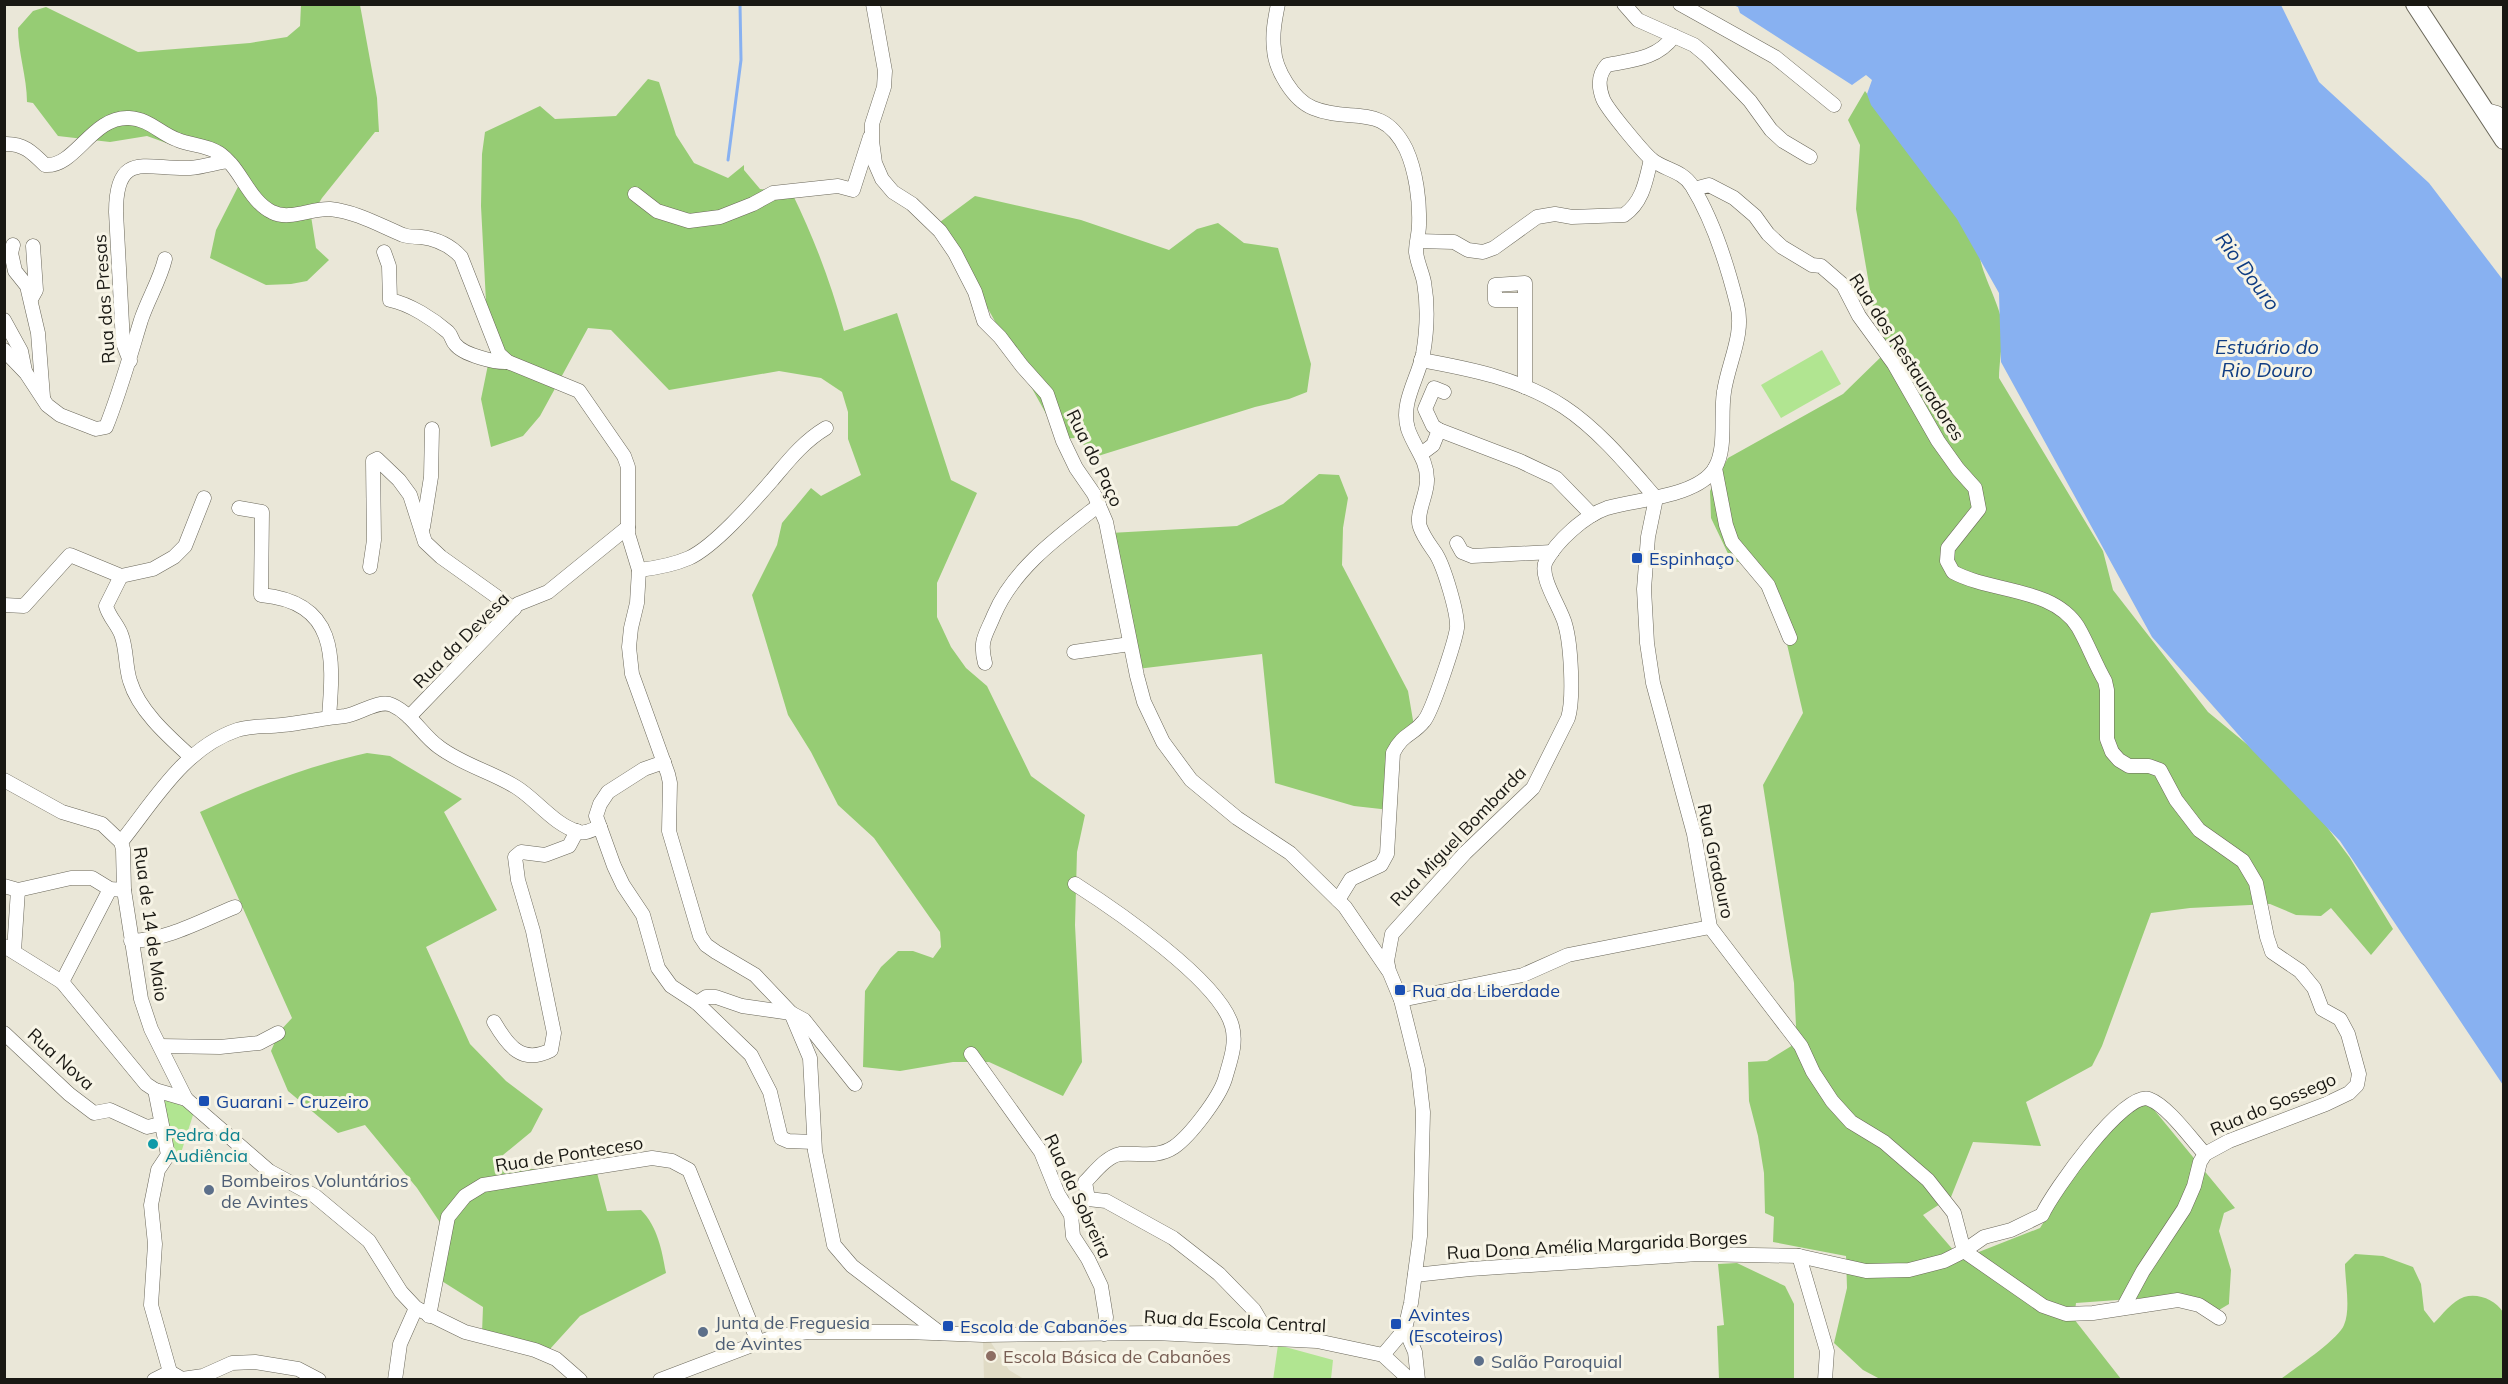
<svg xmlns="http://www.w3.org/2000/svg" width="2508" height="1384" font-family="Mulish,sans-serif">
<rect width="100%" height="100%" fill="#eae7d8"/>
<polygon fill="#e0dbc5" points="983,1341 990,1341 1009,1370 1024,1379 984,1379"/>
<g fill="#b1e591">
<polygon points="1822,350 1841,384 1781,418 1761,385"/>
<polygon points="168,1100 192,1110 193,1115 181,1153 167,1163 163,1101"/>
<polygon points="1278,1345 1333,1360 1331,1379 1273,1380"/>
</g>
<g fill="#96cc74">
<path d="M301 5H360L377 98 379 132H375L322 198 311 216 316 248 329 260 307 281 291 284 266 285 210 258 216 230 244 175 224 150 183 149 147 136 110 142 58 136 33 103 27 102C27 77 18 53 18 28L33 11 46 7 138 52 250 43 287 37 300 26Z"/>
<path d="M648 79 659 82 676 135 694 163 728 178 744 165V170L760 189 792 193C814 238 831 283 844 331L897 313 951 480 977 493 937 583V617L951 647 966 668 987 686 1031 776 1085 815 1077 852 1075 925 1082 1062 1063 1096 989 1062H953L900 1071 863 1067 865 991 881 967 898 951H913L933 958 941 947 940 932 874 838 838 805 811 752 788 715 752 595 777 545 782 523 811 488 821 496 861 475 848 439V412L842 392 821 378 779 371 669 390 611 330 588 328 540 416 523 436 491 447 481 399 491 350 487 321 481 206 482 154 485 132 540 106 555 119 616 116Z"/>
<path d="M1865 91 1979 243C1976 266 1998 298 2002 323 2004 335 1999 362 1999 378L2103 551 2113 590 2208 712 2295 784 2350 858 2393 929 2371 955 2331 908 2321 916 2296 915 2270 904 2190 908 2151 913 2102 1046 2092 1066 2026 1102 2041 1146 1973 1142 1951 1197 1923 1215 1961 1259 2040 1228 2116 1107 2146 1100 2235 1208 2224 1213 2219 1231 2231 1270 2229 1302V1304L2214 1313 2159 1297 2076 1303 2074 1319 2121 1379H1880L1863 1370 1834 1343 1847 1288 1846 1256 1773 1242 1774 1217 1765 1213 1764 1173 1758 1136 1749 1101 1748 1062 1767 1061 1793 1045 1796 1026 1794 983 1763 785 1803 713 1786 640 1749 562H1732L1711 518 1710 491 1728 458 1843 394 1885 353 1874 313 1856 209 1860 145 1848 120Z"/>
<polygon points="975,196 1081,220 1169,250 1197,229 1218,223 1244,243 1278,248 1311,364 1307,392 1289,399 1255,407 1098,456 1075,438 1060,439 940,222"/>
<polygon points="1319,474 1339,475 1348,498 1343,528 1342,565 1408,691 1415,732 1393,742 1390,810 1354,806 1275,783 1262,654 1137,669 1110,533 1237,526 1283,504"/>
<path d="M367 753 390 756 462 799 444 812 497 910 426 947 470 1044 506 1081 543 1109 531 1132 503 1155 504 1168 535 1169 595 1165 607 1211 641 1210C658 1227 662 1251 666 1273L580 1316 550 1349 482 1333 483 1307 437 1278 441 1224 417 1188 365 1125 338 1133 288 1091 271 1051 279 1032 292 1018 200 812C254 787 308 766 367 753Z"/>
<path d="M2355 1254 2383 1256 2413 1267 2421 1284 2424 1310 2434 1323C2442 1315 2452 1301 2464 1297 2479 1293 2495 1300 2503 1312V1379H2281C2295 1368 2338 1340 2344 1325 2351 1308 2345 1282 2345 1264Z"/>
<polygon points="1737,1263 1785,1286 1794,1304 1794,1379 1719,1379 1717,1326 1724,1325 1718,1264"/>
</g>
<polygon fill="#88b1f1" points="1733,5 2281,5 2319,82 2429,183 2503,280 2503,1085 2340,841 2251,749 2152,637 2001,362 1999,293 1957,219 1871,105 1867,94 1872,80 1866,75 1852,85 1740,13 1738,7"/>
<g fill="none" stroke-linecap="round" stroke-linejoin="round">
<polyline stroke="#88b1f1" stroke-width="3" points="728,160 741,60 740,4"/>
<g stroke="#6a675a" stroke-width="15">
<g id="minor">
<polyline points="873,4 885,71 884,87 872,124 872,141 875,163 882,179 893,192 912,204 940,231 955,253 975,292 984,321 1000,337 1022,366 1047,394 1063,441 1076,468 1094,494 1106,522 1137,676 1144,702 1163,742 1191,780 1237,818 1290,853 1345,907 1388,970"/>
<path d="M1278 4C1275 19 1272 34 1274 49 1275 69 1293 100 1313 108 1351 124 1382 101 1406 149 1416 171 1420 201 1419 225 1419 233 1416 243 1416 252 1417 262 1422 272 1424 282 1428 305 1427 331 1423 354 1418 379 1400 403 1408 429 1414 447 1427 459 1427 479 1428 494 1415 514 1420 527 1424 538 1430 545 1436 554 1444 567 1458 613 1457 628 1455 642 1432 712 1424 721 1412 736 1403 733 1393 753L1387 854 1381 865 1351 879 1338 900"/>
<polyline points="1624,4 1638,20 1694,45 1706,55 1750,101 1771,130 1783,141 1810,157"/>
<polyline points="1680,4 1775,57 1834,105"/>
<polyline points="2486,110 2497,113 2504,122"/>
<path d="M4 144C23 143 32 152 45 165 75 168 92 116 129 118 150 119 160 134 178 140 190 145 206 145 217 152 222 154 227 160 231 164 244 179 253 203 272 212 289 221 312 208 330 209 357 212 379 225 403 235 409 237 415 237 421 237 437 239 450 245 461 257L499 354 508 362 579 391 624 456 628 467V534L639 570 637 603 631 628 629 647 632 674 668 774 670 783 669 831 700 936 706 945 716 952 755 975 791 1013 810 1058 815 1151 834 1245 852 1266 940 1333"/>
<path d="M1694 189 1709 185 1734 198 1755 216 1768 234 1782 247 1812 265 1821 266 1843 285 1859 316 1894 364 1938 441 1958 469 1975 488 1979 509 1948 548 1947 561 1953 572C1992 593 2053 587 2078 627 2088 644 2095 664 2105 681L2107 690V739L2112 752 2119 760 2129 766H2149L2160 770 2176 800 2199 830 2243 861 2256 883 2267 937 2272 952 2300 971 2314 988 2322 1009 2340 1019 2348 1034 2359 1074 2357 1085 2349 1093 2326 1104 2229 1141 2205 1154 2200 1162 2194 1186 2184 1209 2143 1271 2123 1308"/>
<polyline points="635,194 657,211 689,221 720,217 753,204 773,193 838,186 853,190 870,137"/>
<path d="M1418 241 1454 242 1468 250 1483 252 1494 248 1537 217 1555 214 1572 217 1624 215C1643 202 1646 180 1651 159"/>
<polyline points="13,245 11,253 15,271 27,286 38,333 43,397"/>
<path d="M384 252 389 266 390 300C410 304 433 319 448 332 452 336 452 341 455 344 463 355 496 363 508 362"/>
<polyline points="31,299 36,290 33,246"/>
<polyline points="1524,300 1495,300 1495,285 1525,283 1525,387"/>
<polyline points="4,320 21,351 25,371"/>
<path d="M4 350 26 373 47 405 60 415 96 429 106 427C120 392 130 356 141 320 148 299 160 280 165 259"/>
<path d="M1421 360C1471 369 1521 379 1564 407 1599 430 1629 467 1656 498"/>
<path d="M130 361 123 343 116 212C116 149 147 170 190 168 203 167 215 163 227 161"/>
<polyline points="1444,392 1434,388 1425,409 1433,426 1439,430 1520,461 1556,478 1592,515"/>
<polyline points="1421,454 1433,445 1439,430"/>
<polyline points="1715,468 1726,525 1732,542 1768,585 1790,638"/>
<polyline points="1656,498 1648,537 1644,589 1647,643 1653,683 1694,834 1710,927 1801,1046 1813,1072 1832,1101 1851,1122 1884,1142 1928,1180 1954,1213 1964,1251"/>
<path d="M239 508 262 512 261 595C337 602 334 656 329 717"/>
<polyline points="423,527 431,477 432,429"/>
<polyline points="1457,543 1462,552 1472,556 1552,552"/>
<polyline points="370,567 374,540 373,461 377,459 399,480 410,495 425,542 441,557 514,609"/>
<path d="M639 570C656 568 673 565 689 558 715 546 753 502 773 479 789 460 804 441 826 428"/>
<path d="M121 576 106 606C109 617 117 624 121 634 127 649 125 666 130 681 139 711 169 737 191 757"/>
<polyline points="4,605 24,606 70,555 121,576 153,569 174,557 185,546 204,498"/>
<polyline points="1074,652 1130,644"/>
<path d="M985 663C979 640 986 635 994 615 1014 568 1059 536 1099 505"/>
<polyline points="409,717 518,604 548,592 628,527"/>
<polyline points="664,762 644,769 608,792 600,804 596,816 614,866 623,885 643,915 658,968 671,986 697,1003 751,1055 770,1092 781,1138 788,1141 814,1142"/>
<polyline points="4,780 62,812 102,824 121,842 123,849 124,890 141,999 151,1029 186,1099"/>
<path d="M121 842C154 801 184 748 237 730 252 725 267 727 282 725 303 723 324 718 345 716 359 714 379 699 392 705 412 714 422 735 439 747 463 765 492 772 516 787 537 800 554 825 579 832 586 834 593 829 600 827"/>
<path d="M1075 884C1114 909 1220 981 1232 1026 1237 1044 1230 1061 1225 1079 1219 1098 1190 1136 1174 1147 1156 1159 1138 1152 1120 1154 1106 1157 1095 1172 1085 1182L1088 1199"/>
<polyline points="4,886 18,890 71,878 92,878 110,889 124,890"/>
<path d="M131 941C168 940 202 920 235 907"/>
<polyline points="4,946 62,982 146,1084 155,1090 186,1099 269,1171 315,1196 369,1241 401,1292 416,1308 465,1332 535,1350 556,1359 580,1380"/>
<polyline points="14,951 18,890"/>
<polyline points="62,982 110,889"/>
<polyline points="1401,1000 1523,975 1568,955 1710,927"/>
<polyline points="697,1003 706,997 716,997 742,1006 791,1013 804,1020 855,1084"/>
<path d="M494 1022C508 1046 522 1065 551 1050L554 1033 533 931 518 880 515 857 521 852 545 855 569 846 577 831"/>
<polyline points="4,1033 69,1094 94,1113 110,1110 147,1127 161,1124"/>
<polyline points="160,1046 220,1047 259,1043 278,1033"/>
<polyline points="971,1054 1041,1152 1058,1194 1071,1215 1073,1236 1088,1259 1101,1286 1106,1317 1104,1334"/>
<polyline points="155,1090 168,1155 158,1170 151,1205 155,1244 151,1305 170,1372"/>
<polyline points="1071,1215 1075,1204 1088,1199 1106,1201 1173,1238 1219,1274 1254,1310 1271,1339"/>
<polyline points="1964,1251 2043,1306 2066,1314 2093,1313 2178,1300 2199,1305 2219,1318"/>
<polyline points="1799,1256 1827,1351 1825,1380"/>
<path d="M1415 1275 1470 1269 1698 1254 1799 1256 1866 1271 1909 1270 1944 1261 1964 1251 1984 1237 2011 1230 2042 1215C2052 1193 2124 1090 2149 1099 2168 1106 2191 1139 2205 1154"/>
<polyline points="429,1316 448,1217 465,1196 483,1185 652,1158 672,1161 689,1170 758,1342"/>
<polyline points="1405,1329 1415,1352 1418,1380"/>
<path d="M1383 1355 1405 1329 1411 1303 1420 1236 1423 1112 1418 1069 1410 1036 1401 1000 1389 971 1387 961 1392 934 1465 853 1533 788 1568 718C1574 699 1571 644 1565 624 1561 608 1538 576 1546 561 1557 541 1584 516 1607 508 1636 499 1698 497 1715 468 1727 447 1720 416 1724 392 1728 363 1745 334 1737 304 1727 264 1713 220 1692 186 1682 170 1664 170 1651 159 1642 151 1607 109 1603 99 1598 86 1598 75 1607 65 1633 60 1657 59 1674 36"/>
<polyline points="170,1372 182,1379 203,1376 232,1363 255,1362 298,1369 319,1380"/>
<polyline points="154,1380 170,1372"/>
<polyline points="395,1380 400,1344 416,1308"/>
<polyline points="660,1380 776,1336 808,1332 907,1332 983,1335 1155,1333 1317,1341 1383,1355 1410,1380"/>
</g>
</g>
<g stroke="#6a675a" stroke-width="20">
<polyline id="major" points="2415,4 2504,140"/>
</g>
<use href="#minor" stroke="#fff" stroke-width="14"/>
<use href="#major" stroke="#fff" stroke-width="18"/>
</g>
<g fill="#1a4fb4" stroke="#f7f4e6" stroke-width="2">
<rect x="1631" y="552" width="12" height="12" rx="3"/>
<rect x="1394" y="984" width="12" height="12" rx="3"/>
<rect x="198" y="1095" width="12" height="12" rx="3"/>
<rect x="1390" y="1318" width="12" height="12" rx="3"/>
<rect x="942" y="1320" width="12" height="12" rx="3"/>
</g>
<circle fill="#0f9aa8" stroke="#f7f4e6" stroke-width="2" cx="153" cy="1144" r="6"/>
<g fill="#5c6f8a" stroke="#f7f4e6" stroke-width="2">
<circle cx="209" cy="1190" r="6"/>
<circle cx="703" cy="1332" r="6"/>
<circle cx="1479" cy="1361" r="6"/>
</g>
<circle fill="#8d6e63" stroke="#f7f4e6" stroke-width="2" cx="991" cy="1356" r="6"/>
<g text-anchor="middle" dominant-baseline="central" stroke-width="6" stroke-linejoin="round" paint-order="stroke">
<g font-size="18" fill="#191813" stroke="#f7f4e6">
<text transform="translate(104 299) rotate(-94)">Rua das Presas</text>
<text transform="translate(1907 357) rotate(57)">Rua dos Restauradores</text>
<text transform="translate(1095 458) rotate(64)">Rua do Paço</text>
<text transform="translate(461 640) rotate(-45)">Rua da Devesa</text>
<text transform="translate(1458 836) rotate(-46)">Rua Miguel Bombarda</text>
<text transform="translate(1716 861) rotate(78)">Rua Gradouro</text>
<text transform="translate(151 924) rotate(82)">Rua de 14 de Maio</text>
<text transform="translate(61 1059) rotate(42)">Rua Nova</text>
<text transform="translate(2273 1104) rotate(-23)">Rua do Sossego</text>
<text transform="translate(569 1154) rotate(-9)">Rua de Ponteceso</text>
<text transform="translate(1078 1196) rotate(65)">Rua da Sobreira</text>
<text transform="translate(1597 1245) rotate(-3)">Rua Dona Amélia Margarida Borges</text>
<text transform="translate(1235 1321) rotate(3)">Rua da Escola Central</text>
</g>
<g font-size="18" fill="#164399" stroke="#f7f4e6" text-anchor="start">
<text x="1649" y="558">Espinhaço</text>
<text x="1412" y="990">Rua da Liberdade</text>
<text x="216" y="1101">Guarani - Cruzeiro</text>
<text x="1408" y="1314">Avintes<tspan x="1408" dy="21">(Escoteiros)</tspan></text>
<text x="960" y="1326">Escola de Cabanões</text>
</g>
<g font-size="18" fill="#0d838f" stroke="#f7f4e6" text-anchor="start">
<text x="165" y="1134">Pedra da<tspan x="165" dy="21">Audiência</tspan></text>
</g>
<g font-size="18" fill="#4e5e75" stroke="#f7f4e6" text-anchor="start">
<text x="221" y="1180">Bombeiros Voluntários<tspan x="221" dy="21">de Avintes</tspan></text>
<text x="715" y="1322">Junta de Freguesia<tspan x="715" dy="21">de Avintes</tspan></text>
<text x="1491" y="1361">Salão Paroquial</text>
</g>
<g font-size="18" fill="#785e54" stroke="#f7f4e6" text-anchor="start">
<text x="1003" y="1356">Escola Básica de Cabanões</text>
</g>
<g font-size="20" font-style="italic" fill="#0f3d83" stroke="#f7f4e6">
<text transform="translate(2248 271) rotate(53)">Rio Douro</text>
<text x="2267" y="346">Estuário do<tspan x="2267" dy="23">Rio Douro</tspan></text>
</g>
</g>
<rect width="2508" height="1384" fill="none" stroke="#191813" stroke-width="12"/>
</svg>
